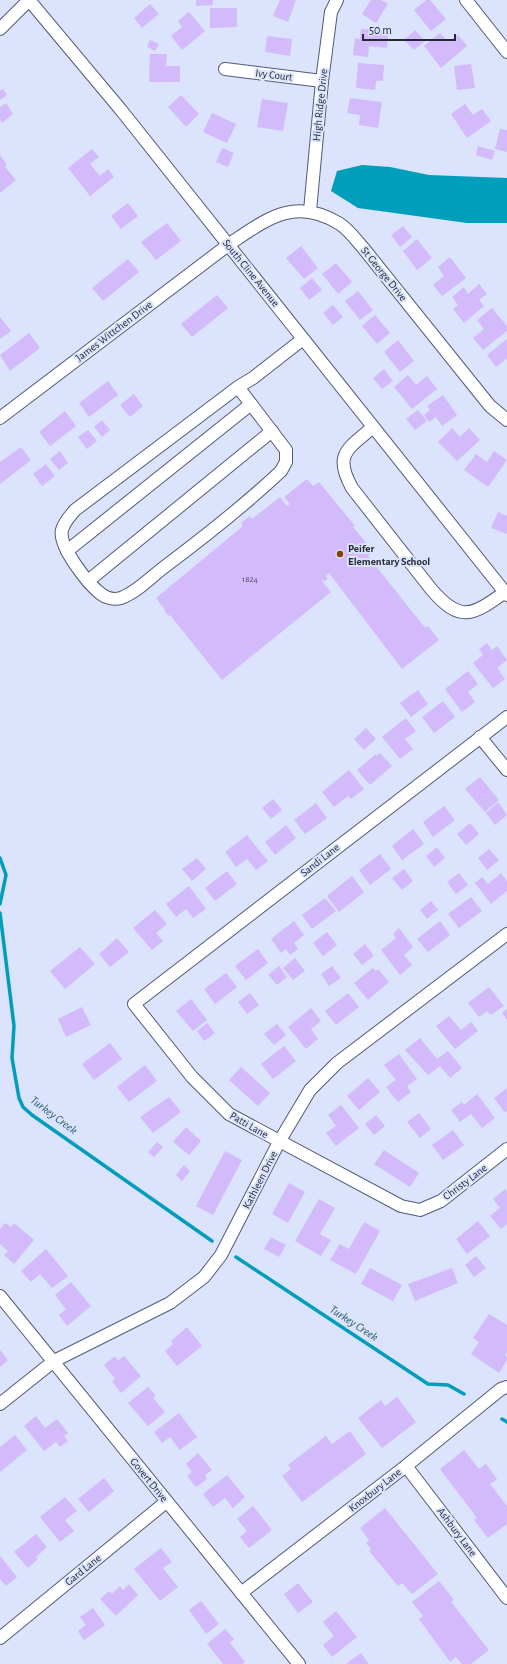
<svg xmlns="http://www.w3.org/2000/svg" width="507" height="1664" font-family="'Alegreya Sans',sans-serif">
<rect width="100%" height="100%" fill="#dbe3fd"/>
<polygon fill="#009eba" points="362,165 390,167 429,175 507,178 507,223 467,223 358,208 331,191 337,171"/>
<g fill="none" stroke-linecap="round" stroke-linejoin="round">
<g stroke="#009eba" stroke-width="3.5">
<polyline points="0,858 6,875 0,904"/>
<polyline points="0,913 14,1026 12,1058 19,1098 23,1107 32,1115 212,1241"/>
<polyline points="236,1257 428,1384 448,1385 464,1394"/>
<polyline points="502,1419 507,1422"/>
</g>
</g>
<g fill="#d3bbfb">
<polygon points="196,0 213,0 213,5 196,6"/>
<polygon points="280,0 296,0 288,22 273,16"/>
<polygon points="371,0 381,0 388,4 376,23 362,14"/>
<polygon points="426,0 430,0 446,19 431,31 414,10"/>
<polygon points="150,4 159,14 142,28 134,18"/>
<polygon points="210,8 237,8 237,27 210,28"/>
<polygon points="189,12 205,31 182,50 171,36 182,27 178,21"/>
<polygon points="361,29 388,31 387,48 369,46 368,57 353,55 355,38 360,39"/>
<polygon points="415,30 425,41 414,50 404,40"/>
<polygon points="440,33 448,42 458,35 467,46 441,68 424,46"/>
<polygon points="267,36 292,39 290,56 265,52"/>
<polygon points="150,40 159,44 155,51 147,47"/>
<polygon points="150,54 167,54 166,66 180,66 180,82 149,82"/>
<polygon points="358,63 384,65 383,81 376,81 375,90 356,88"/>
<polygon points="471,64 475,88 457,90 454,66"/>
<polygon points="3,89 7,95 0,100 0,91"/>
<polygon points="181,95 199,114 186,127 168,107"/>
<polygon points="350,98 382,102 378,128 359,125 360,115 347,113"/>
<polygon points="262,99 288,103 283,131 257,127"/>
<polygon points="6,103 13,114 2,123 0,120 0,107"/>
<polygon points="465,104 473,115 482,109 491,121 467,138 451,114"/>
<polygon points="212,113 236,124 227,143 203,132"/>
<polygon points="500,129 507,130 507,152 495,149"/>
<polygon points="478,146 495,151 492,160 476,155"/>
<polygon points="222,148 234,153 228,167 216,162"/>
<polygon points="92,149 99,157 90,164 100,176 108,169 114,177 90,196 68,168"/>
<polygon points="0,155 7,165 5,167 16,180 0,193"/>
<polygon points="128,203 138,216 121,229 111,216"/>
<polygon points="167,223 181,241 156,260 141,242"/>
<polygon points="403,226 412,237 400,247 391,235"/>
<polygon points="417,239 432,258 417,270 403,251"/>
<polygon points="301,246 318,268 304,279 286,258"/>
<polygon points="450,257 466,278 442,296 433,285 444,276 438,267"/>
<polygon points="128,259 139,272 103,301 92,288"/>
<polygon points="336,263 352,282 338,294 322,274"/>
<polygon points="312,278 322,290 309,300 300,288"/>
<polygon points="479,284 487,294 479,300 484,306 464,323 453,309 458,305 452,297 464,287 468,294"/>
<polygon points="358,291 373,310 360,320 345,301"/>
<polygon points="217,295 228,308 192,337 181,324"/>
<polygon points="333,305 343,317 333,325 323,313"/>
<polygon points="492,308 507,326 507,331 483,350 473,338 484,329 477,320"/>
<polygon points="375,315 390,333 377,344 362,326"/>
<polygon points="0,317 11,331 0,339"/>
<polygon points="29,333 40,348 10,371 0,355"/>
<polygon points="507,339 507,360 506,359 496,367 487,355"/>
<polygon points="398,340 414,361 400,372 384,352"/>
<polygon points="384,369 393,381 382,389 373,378"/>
<polygon points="408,375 416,385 427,376 437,389 412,409 394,387"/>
<polygon points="108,381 118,395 89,417 79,403"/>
<polygon points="134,394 143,406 130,417 120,405"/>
<polygon points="443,395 457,415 442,426 436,417 429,422 424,415 430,410 427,406"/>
<polygon points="418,410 427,421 415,430 406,419"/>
<polygon points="65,411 76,426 50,446 39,432"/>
<polygon points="102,420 110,430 102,437 94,427"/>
<polygon points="452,428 460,437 469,428 480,440 457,461 438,442"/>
<polygon points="88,430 97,441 87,449 78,437"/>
<polygon points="21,447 31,460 0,484 0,462"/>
<polygon points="60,451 68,463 59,470 50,459"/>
<polygon points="494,451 507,460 488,487 464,470 476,454 487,462"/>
<polygon points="46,464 55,476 42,486 33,474"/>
<polygon points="307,479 313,486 319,482 355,526 353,527 367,544 364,546 371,553 368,556 422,624 426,628 428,626 439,640 402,669 329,573 326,576 328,579 325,581 321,580 331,592 222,680 170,615 169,616 164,611 165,610 156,598 243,526 241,523 250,516 252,519 280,497 287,506 290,504 284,497"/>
<polygon points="498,512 507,516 507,534 491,528"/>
<polygon points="487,643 492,650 497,646 507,660 497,668 505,679 493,688 473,663 483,655 479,649"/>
<polygon points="468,671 478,684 468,692 475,702 462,712 445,689"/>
<polygon points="418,690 428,704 411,717 400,703"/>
<polygon points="443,701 455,717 434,733 422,717"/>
<polygon points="406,718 416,731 405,739 413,749 400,759 382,737"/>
<polygon points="366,728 376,739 364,750 354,739"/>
<polygon points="380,753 392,766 370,785 357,770 376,754 377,756"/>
<polygon points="349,770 364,789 351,799 348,796 334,807 322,792"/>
<polygon points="480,777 499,800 485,812 465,789"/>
<polygon points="273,799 282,810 271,819 262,808"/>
<polygon points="498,802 507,815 495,825 486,813"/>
<polygon points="316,803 327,818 305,834 294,820"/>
<polygon points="444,806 455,820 433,837 423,822"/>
<polygon points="470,823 479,834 466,845 457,834"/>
<polygon points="286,825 296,838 275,855 265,842"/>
<polygon points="413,829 424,844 402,860 392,846"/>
<polygon points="247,835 268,861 256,870 247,859 236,867 225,852"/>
<polygon points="437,847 445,858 434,867 426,856"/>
<polygon points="489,849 499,860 487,870 478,858"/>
<polygon points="380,854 391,869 370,885 359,870"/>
<polygon points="197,858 206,869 192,881 182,869"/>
<polygon points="404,869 413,881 402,890 392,878"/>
<polygon points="227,871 237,884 215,901 205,888"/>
<polygon points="459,873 468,885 456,894 447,882"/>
<polygon points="501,873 507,881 507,891 491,904 475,883 482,877 488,884"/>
<polygon points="352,876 364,892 339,912 327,896"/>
<polygon points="189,886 206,909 193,918 186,909 176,917 166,904"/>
<polygon points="471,897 482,911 459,928 448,914"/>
<polygon points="325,898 336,911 312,929 302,915"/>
<polygon points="431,901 438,910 427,919 420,910"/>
<polygon points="155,910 167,924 156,933 163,941 152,950 133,928"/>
<polygon points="294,921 304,935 294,943 298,949 290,955 286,949 281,953 271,939"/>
<polygon points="440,921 450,935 428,952 417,939"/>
<polygon points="399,928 413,947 404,955 412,965 400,975 381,950 396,938 393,934"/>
<polygon points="327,932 337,945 323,956 313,943"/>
<polygon points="117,938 129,952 110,967 99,954"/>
<polygon points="365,944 374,956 362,965 353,954"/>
<polygon points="80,947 95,964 65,989 50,971"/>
<polygon points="258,949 268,963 246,980 235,966"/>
<polygon points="295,958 305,971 293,980 283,968"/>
<polygon points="279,966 287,977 277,985 268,975"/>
<polygon points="332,966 341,978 329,986 321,974"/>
<polygon points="373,968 376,971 378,969 389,982 368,1000 354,983"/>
<polygon points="226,973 237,987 215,1004 204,989"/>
<polygon points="489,987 504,1006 491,1015 487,1011 479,1017 468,1003"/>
<polygon points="250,993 259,1005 247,1014 238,1002"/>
<polygon points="348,993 359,1007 336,1025 325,1011"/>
<polygon points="191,999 207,1020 193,1031 176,1011"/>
<polygon points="82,1007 91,1025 66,1037 58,1019"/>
<polygon points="311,1008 321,1021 311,1029 318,1039 306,1049 288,1027"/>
<polygon points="507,1009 507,1020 502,1013"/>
<polygon points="449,1016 461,1030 471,1022 478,1031 455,1049 436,1026"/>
<polygon points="207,1023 215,1033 204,1041 197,1031"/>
<polygon points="277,1024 286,1035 274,1045 264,1034"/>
<polygon points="420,1038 437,1059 448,1051 462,1068 450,1078 440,1066 428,1075 405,1050"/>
<polygon points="110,1043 122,1059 94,1080 82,1064"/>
<polygon points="284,1046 296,1061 273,1079 261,1064"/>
<polygon points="399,1054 417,1079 407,1086 411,1092 398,1102 386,1087 396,1080 384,1065"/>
<polygon points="145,1065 157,1081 129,1102 117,1087"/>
<polygon points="241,1067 270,1093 258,1106 229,1080"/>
<polygon points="368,1078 380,1092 359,1110 347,1096"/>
<polygon points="507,1088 507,1111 505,1113 494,1098"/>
<polygon points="477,1094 495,1118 482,1128 471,1114 460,1122 451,1110 462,1102 464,1105"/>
<polygon points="169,1097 181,1112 153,1133 140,1117"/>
<polygon points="341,1105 359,1128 336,1146 326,1133 336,1126 328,1115"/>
<polygon points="419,1113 431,1129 420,1138 407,1122"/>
<polygon points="376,1115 385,1126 374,1135 365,1124"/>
<polygon points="186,1127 201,1141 189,1155 173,1142"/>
<polygon points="453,1130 464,1145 443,1160 432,1145"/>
<polygon points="157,1142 163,1147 154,1157 148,1152"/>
<polygon points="384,1150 419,1173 410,1187 374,1164"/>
<polygon points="225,1151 242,1160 213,1215 196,1206"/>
<polygon points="184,1165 190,1171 182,1181 176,1175"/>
<polygon points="289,1183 305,1192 288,1223 272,1214"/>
<polygon points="505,1189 507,1191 507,1224 501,1229 490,1216 500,1208 493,1199"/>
<polygon points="319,1199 335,1208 320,1234 331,1240 321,1256 295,1241"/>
<polygon points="478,1221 490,1236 467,1254 456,1239"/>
<polygon points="364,1222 380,1231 356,1274 330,1260 340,1244 349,1249"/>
<polygon points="5,1223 11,1227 14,1223 34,1240 14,1264 4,1255 8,1251 0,1244 0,1229"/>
<polygon points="271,1237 286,1245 279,1257 264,1249"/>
<polygon points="46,1249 68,1276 52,1288 40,1274 31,1282 21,1271"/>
<polygon points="476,1256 486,1268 474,1277 465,1265"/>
<polygon points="370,1268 402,1285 393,1301 361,1284"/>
<polygon points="452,1268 458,1283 415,1301 408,1284"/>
<polygon points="71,1282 91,1306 67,1326 59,1315 66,1309 55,1295"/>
<polygon points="489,1314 507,1325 507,1352 505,1355 507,1357 507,1360 499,1373 471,1354 479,1342 473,1338"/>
<polygon points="187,1327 202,1346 177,1366 165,1351 173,1344 171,1341"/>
<polygon points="0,1350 8,1360 0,1367"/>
<polygon points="115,1356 118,1361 124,1356 141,1376 121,1393 112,1381 115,1379 104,1365"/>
<polygon points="148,1387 156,1396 153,1398 165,1412 148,1426 128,1403"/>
<polygon points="397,1397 416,1422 382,1448 358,1418 381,1400 385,1406"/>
<polygon points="179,1413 197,1437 180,1450 170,1437 162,1443 154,1432"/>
<polygon points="36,1416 45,1428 57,1419 68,1433 64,1436 68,1441 60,1447 56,1442 44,1451 24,1426"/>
<polygon points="350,1431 366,1454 302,1502 282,1476 291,1469 288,1465 326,1436 332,1444"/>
<polygon points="15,1435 27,1450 0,1472 0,1447"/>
<polygon points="464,1450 479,1469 486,1464 497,1479 490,1484 507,1506 507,1524 488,1538 474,1520 477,1518 440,1469"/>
<polygon points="198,1453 212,1470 205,1475 207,1479 196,1487 187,1476 192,1472 186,1464"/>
<polygon points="227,1475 245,1497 233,1508 225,1498 213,1507 203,1494"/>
<polygon points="104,1478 114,1491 89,1512 78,1499"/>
<polygon points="65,1497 77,1511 65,1520 74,1531 60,1542 40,1517"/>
<polygon points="253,1506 272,1530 249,1548 240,1537 247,1531 237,1519"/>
<polygon points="385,1508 438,1574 412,1594 402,1583 398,1586 369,1551 371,1549 366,1543 369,1540 360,1528"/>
<polygon points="36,1534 47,1547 36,1557 38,1559 28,1568 14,1552"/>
<polygon points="161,1548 172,1562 163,1568 178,1587 160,1601 134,1569"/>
<polygon points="0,1556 17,1577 6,1586 0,1579"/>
<polygon points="439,1581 454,1600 451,1602 489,1650 471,1664 462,1664 456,1657 450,1662 419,1619 423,1616 412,1602"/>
<polygon points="298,1583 313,1602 298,1613 284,1594"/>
<polygon points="129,1584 138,1595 116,1616 100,1599 109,1591 112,1594 120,1586 123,1590"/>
<polygon points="201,1601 219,1624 206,1634 189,1610"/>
<polygon points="93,1608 105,1625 84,1640 78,1631 86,1625 80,1617"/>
<polygon points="336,1611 357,1637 332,1657 323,1645 334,1636 323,1622"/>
<polygon points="225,1629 234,1639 230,1643 245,1662 242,1664 223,1664 207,1644"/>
<polygon points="361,1653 369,1664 348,1664 347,1663"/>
</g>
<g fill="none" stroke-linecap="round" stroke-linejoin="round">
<g stroke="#535a77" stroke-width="14">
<g id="minor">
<polyline points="29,0 121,110 507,595"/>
<polyline points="466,0 507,52"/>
<polyline points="0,29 29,0"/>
<polyline points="225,69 322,81"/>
<polyline points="310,211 322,81 331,12 337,0"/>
<path d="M238 387 286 450V462L281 471C244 506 203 538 163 568 150 578 137 592 121 598 114 600 106 598 101 594 88 584 58 546 62 530 64 522 70 516 75 510L238 387 253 378 303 339"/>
<path d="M0 418 228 245C267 219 294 196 340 224 349 230 357 241 364 249L490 406 507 420"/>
<path d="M373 427C348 449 333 454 352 488L431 589C460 623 472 616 505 592"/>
<polyline points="67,551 251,404"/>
<polyline points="88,581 272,431"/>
<polyline points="507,717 134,1004 192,1077 229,1114 401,1206 420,1210 441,1201 507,1149"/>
<polyline points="480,737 507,770"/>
<polyline points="0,1296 299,1664"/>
<polyline points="0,1404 54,1361 170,1303 204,1277 221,1255 279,1142 310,1090 337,1063 507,934"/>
<polyline points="406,1466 507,1598"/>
<polyline points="241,1593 406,1466 501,1389 507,1387"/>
<polyline points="0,1638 166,1502"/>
</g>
</g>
<use href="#minor" stroke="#fff" stroke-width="12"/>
</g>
<circle fill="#824305" stroke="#dbe3fd" stroke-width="1.5" cx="340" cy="554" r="4"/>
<g text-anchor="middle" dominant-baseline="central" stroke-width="4" stroke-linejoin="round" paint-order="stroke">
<g font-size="9" fill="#504e66">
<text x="250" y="579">1824</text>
</g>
<g font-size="11" fill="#252935" stroke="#dbe3fd">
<text transform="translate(274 75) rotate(7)">Ivy Court</text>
<text transform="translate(320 105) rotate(-84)">High Ridge Drive</text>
<text transform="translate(251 273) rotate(51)">South Cline Avenue</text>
<text transform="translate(384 274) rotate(51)">St George Drive</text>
<text transform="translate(114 331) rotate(-37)">James Wittchen Drive</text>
<text transform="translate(320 860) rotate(-38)">Sandi Lane</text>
<text transform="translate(249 1125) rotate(30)">Patti Lane</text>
<text transform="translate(260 1180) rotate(-63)">Kathleen Drive</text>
<text transform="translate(465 1182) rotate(-37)">Christy Lane</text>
<text transform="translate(149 1480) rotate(51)">Govert Drive</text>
<text transform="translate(375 1490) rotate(-38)">Knoxbury Lane</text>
<text transform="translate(457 1532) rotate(53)">Ashbury Lane</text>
<text transform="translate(83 1570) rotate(-39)">Gard Lane</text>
</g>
<g font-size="11" font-weight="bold" fill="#252935" stroke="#dbe3fd" text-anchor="start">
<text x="348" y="548">Peifer<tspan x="348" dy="13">Elementary School</tspan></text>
</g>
<g font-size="12" font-style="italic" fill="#2d5f6c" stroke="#dbe3fd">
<text transform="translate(54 1115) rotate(37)">Turkey Creek</text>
<text transform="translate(354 1323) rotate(33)">Turkey Creek</text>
</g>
</g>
<path d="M363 34v6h92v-6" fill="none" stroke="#252935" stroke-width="2"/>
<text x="369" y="34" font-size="12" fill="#252935" stroke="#dbe3fd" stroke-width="3" paint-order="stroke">50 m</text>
</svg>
